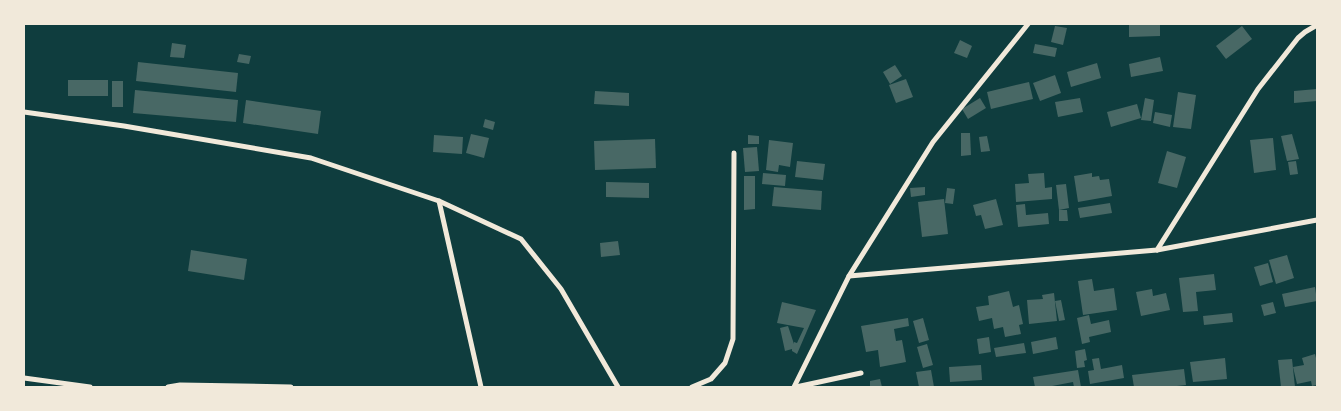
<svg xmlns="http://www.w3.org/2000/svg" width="1341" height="411" font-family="'Roboto Condensed',sans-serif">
<rect width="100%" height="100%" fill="#0f3d3e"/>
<g fill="#486865">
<polygon points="1129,24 1160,24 1160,36 1129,37"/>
<polygon points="1055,26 1067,28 1063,45 1051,42"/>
<polygon points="1242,26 1252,39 1226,59 1216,46"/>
<polygon points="960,40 972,46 967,58 954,53"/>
<polygon points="172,43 186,45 184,58 170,57"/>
<polygon points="1035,44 1057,48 1055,57 1033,53"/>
<polygon points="239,54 251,56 249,64 237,62"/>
<polygon points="1160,57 1163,71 1131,77 1129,64"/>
<polygon points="138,62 238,73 236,92 136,81"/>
<polygon points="1097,63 1101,78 1071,87 1067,72"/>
<polygon points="895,65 902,76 890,84 883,72"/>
<polygon points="1055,75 1061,93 1040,101 1033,83"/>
<polygon points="906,79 913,97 896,103 889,85"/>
<rect x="68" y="80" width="40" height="16"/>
<rect x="112" y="81" width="11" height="26"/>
<polygon points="1029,82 1033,99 991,109 987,92"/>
<polygon points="1317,89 1317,101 1294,103 1294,91"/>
<polygon points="135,90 238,100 236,122 133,113"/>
<polygon points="595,91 629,93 629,106 594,104"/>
<polygon points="1178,92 1196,95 1191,129 1173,127"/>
<polygon points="980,98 986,108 968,119 962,109"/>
<polygon points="1080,98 1083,112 1058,117 1055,102"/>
<polygon points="1145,98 1154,100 1151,121 1141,120"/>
<polygon points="246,100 321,111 318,134 243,123"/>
<polygon points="1137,104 1141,118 1111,127 1107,112"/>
<polygon points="1155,112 1172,115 1170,127 1153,123"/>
<polygon points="485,119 495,122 493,130 483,127"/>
<polygon points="961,133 970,133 971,155 961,156"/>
<polygon points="471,134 489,138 484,158 466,153"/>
<polygon points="1292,134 1299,159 1287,161 1281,136"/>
<polygon points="434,135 463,137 462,154 433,152"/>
<polygon points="748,135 759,136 759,144 748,144"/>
<polygon points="987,136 990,151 981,152 979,137"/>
<polygon points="1273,138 1276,170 1254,173 1250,140"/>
<polygon points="655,139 656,168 595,170 594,141"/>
<polygon points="769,140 793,143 790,167 779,165 778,172 766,170"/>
<polygon points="757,147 759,171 745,172 743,148"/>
<polygon points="1167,151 1186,157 1177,188 1158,183"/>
<polygon points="797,161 825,164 823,180 795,177"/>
<polygon points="1296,161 1298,174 1290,175 1288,162"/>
<polygon points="763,173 786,175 785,186 762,184"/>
<polygon points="1044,173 1045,188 1052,187 1052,199 1016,202 1015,184 1029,183 1028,174"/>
<polygon points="1092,173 1092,177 1099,176 1100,180 1109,179 1112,196 1078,202 1074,176"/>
<polygon points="744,176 755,176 755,209 744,210"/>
<polygon points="606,182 649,183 649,198 606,197"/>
<polygon points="1066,184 1069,208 1059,210 1056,185"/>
<polygon points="774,187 822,191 821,210 772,206"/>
<polygon points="925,187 925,195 911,197 910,188"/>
<polygon points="947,188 955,189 953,204 945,203"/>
<polygon points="944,199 948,234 922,237 918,202"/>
<polygon points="996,199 1003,225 985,229 981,215 976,216 973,205"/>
<polygon points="1110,203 1112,213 1080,218 1078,208"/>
<polygon points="1025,204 1026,215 1048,213 1049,224 1018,227 1016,205"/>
<polygon points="1059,210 1067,210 1068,221 1059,221"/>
<polygon points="618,241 620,255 601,257 600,243"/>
<polygon points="191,250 247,259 244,280 188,271"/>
<polygon points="1287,255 1294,278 1276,284 1269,260"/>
<polygon points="1268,263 1273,282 1260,286 1254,267"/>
<polygon points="1214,274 1216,290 1196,292 1198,311 1183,312 1179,278"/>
<polygon points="1092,279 1094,291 1114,288 1117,310 1083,315 1078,281"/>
<polygon points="1315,287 1317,301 1285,307 1282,294"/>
<polygon points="1152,289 1153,296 1166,293 1170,310 1141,316 1136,292"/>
<polygon points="1009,291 1013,307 1019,305 1023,324 1019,325 1021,334 1005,337 1003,327 994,329 992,318 979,321 976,307 989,305 988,296"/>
<polygon points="1054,293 1057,321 1029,324 1027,300 1043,299 1042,295"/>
<polygon points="1061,300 1065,320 1059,321 1055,301"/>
<polygon points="782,302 816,310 797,354 792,351 792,349 785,351 780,328 788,326 794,344 794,342 797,343 804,328 777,323"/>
<polygon points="1273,302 1276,313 1264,316 1261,305"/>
<polygon points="1232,313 1233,322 1204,325 1203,316"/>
<polygon points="1089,315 1091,324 1109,320 1111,332 1089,337 1090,342 1082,344 1077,318"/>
<polygon points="908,318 909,326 894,329 896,341 902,340 906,362 880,367 878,350 866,352 861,326"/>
<polygon points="923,318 929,340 919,343 913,321"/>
<polygon points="989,337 991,352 979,354 977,339"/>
<polygon points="1056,337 1058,349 1033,354 1031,342"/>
<polygon points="1024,343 1026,353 996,357 994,348"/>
<polygon points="927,344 933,365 923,368 917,347"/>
<polygon points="1085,349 1087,360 1084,361 1085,367 1077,368 1075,351"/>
<polygon points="1315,354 1317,362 1317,385 1312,386 1311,381 1297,384 1293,367 1304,365 1302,358"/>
<polygon points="1099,358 1101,369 1122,365 1124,378 1090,384 1088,371 1094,370 1092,359"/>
<polygon points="1225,358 1227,379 1193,382 1190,362"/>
<polygon points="1292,359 1295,387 1281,387 1278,360"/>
<polygon points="981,365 982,380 950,382 949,367"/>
<polygon points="1184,369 1186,385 1168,387 1134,387 1132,375"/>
<polygon points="931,370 934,387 919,387 916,372"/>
<polygon points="1078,370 1081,387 1074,387 1073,382 1047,387 1035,387 1033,377"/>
<polygon points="880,379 882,387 867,387 866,386 870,386 870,381"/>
</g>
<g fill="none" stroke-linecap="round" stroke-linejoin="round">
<g stroke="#f1e9da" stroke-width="5">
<polyline points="24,112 124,126 311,158 439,201 521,239 561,289 618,387"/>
<polyline points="439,201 481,387"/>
<polyline points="1157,250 1258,89 1298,38 1305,32 1317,25"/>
<polyline points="849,276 1157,250 1317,220"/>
<polyline points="24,378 90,387"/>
<polyline points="168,387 180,385 291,387"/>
<polyline points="692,387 711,379 725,363 733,339 734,153"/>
<polyline points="794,387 849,276 933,142 1028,24"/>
<polyline points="796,387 861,373"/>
</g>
</g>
<rect width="1341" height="411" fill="none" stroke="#f1e9da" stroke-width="50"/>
</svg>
